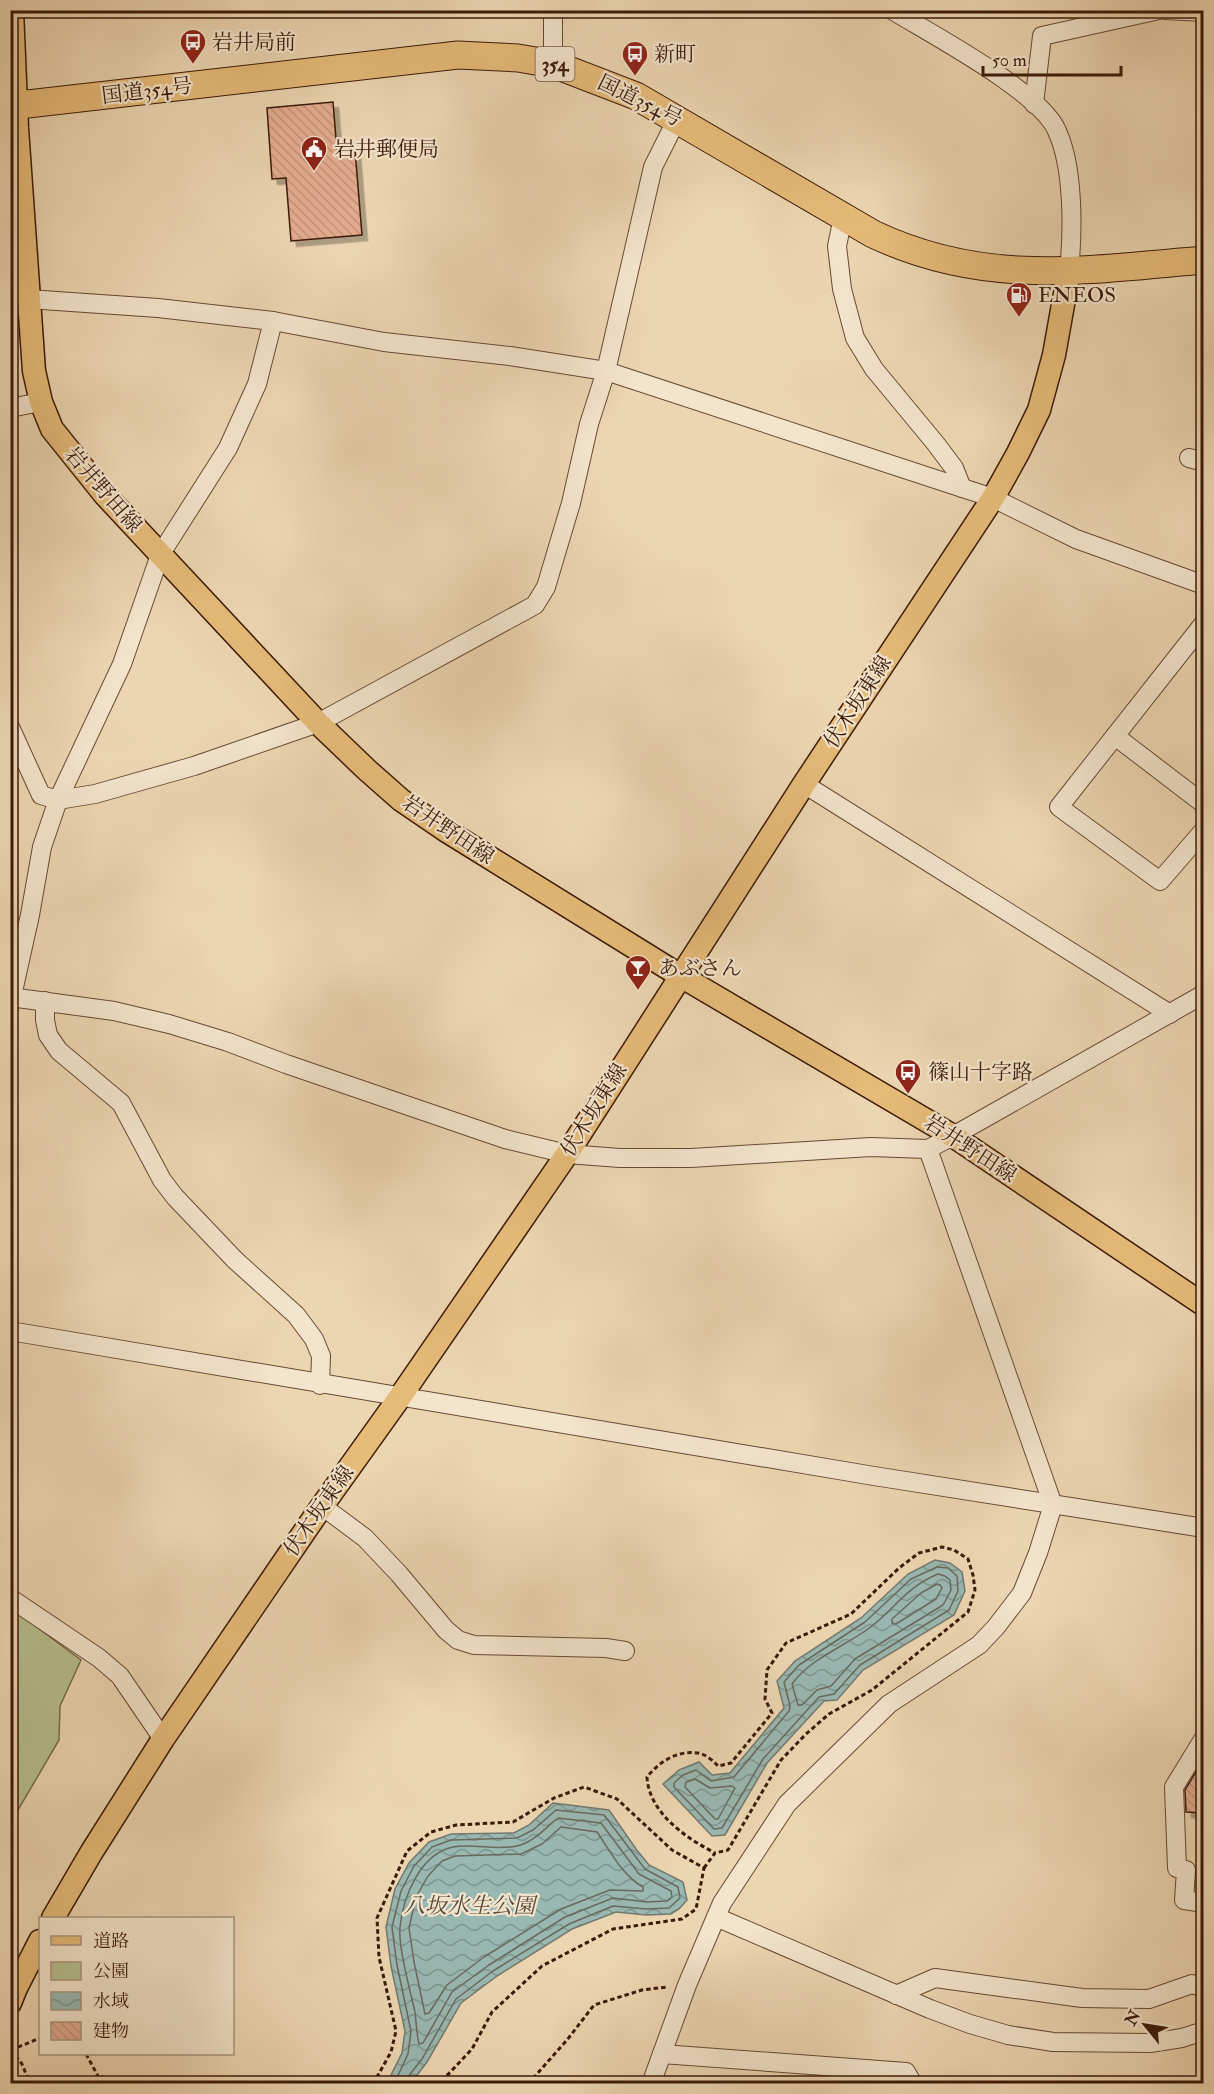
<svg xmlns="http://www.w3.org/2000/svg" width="1214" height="2094" font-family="'IM FELL Double Pica','Noto Serif JP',serif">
<defs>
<pattern id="water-waves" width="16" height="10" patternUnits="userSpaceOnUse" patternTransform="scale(1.5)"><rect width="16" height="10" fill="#99b8b2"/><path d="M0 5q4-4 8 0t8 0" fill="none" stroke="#7e958f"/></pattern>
<pattern id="building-back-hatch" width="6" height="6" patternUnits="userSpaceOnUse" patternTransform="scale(1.5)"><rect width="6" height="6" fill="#e3ac8f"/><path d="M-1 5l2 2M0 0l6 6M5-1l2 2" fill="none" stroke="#c4937a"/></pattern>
<filter id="shadow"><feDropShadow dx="5.5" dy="5.5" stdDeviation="0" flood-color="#0004"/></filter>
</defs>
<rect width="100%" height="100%" fill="#ecd6b1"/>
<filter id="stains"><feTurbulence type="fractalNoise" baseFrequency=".00333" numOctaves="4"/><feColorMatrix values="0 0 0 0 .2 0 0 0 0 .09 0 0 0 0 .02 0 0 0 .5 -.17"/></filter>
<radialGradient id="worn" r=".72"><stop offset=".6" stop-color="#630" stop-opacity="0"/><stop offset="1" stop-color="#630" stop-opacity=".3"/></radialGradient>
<polygon fill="#b6be8d" stroke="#786c4c" stroke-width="1.5" points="11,1608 81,1660 60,1706 59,1740 11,1822"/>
<g fill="url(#water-waves)" stroke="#73796f" stroke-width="1.5">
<polygon points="935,1560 950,1563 962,1572 965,1591 954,1615 863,1670 837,1700 824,1701 767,1763 725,1835 712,1836 663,1784 679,1770 699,1762 712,1775 730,1773 784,1708 777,1681 795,1661 861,1618 908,1574"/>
<polygon points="553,1803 609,1810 636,1849 649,1865 683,1882 687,1900 679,1909 671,1914 646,1915 616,1912 572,1929 497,1976 461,2003 427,2062 411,2083 387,2083 402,2053 405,2031 391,1966 386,1927 395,1889 409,1863 429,1842 451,1834 514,1833 529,1825"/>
</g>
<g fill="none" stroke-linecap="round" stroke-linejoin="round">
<g stroke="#6a695e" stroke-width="1.5">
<polygon points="937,1567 948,1568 957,1576 958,1591 949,1610 860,1665 834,1694 819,1697 763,1759 722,1828 714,1829 674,1787 674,1783 683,1775 696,1770 711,1781 734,1777 789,1711 790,1706 784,1682 799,1665 865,1622 911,1579"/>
<path d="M938 1574 945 1576 950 1580 951 1590 943 1605 855 1659 831 1686 817 1690 802 1705H798L792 1684C810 1659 843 1647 868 1629 894 1610 906 1587 938 1574Z"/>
<polygon points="937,1584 940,1585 942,1588 936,1599 896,1624 892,1623 892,1619 921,1593"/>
<polygon points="695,1779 710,1788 732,1786 735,1788 718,1819 715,1819 685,1787 686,1782"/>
<path d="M558 1818 601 1823 639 1874 671 1891 672 1897 667 1901 647 1902 613 1898 565 1917 489 1965 452 1992 423 2043 419 2044C417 2037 416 2021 415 2012 410 1990 398 1947 400 1927 403 1897 420 1854 453 1847 473 1843 496 1851 517 1846 534 1842 545 1828 558 1818Z"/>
<path d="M561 1827 597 1832C610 1851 622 1875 643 1887V1891L610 1890 561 1909 484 1957 447 1985 429 2013 425 2014 414 1962 409 1928 416 1897 428 1876 442 1861 455 1856 521 1854 542 1844Z"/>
<polyline points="394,2084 408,2054 411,2031 397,1965 392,1927 401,1891 414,1866 432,1847 451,1840 517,1838 533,1830 556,1810 604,1815 645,1869 678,1887 680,1898 669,1908 646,1909 613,1906 569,1924 493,1971 456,1999 422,2059 407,2078 407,2084"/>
</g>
</g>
<g fill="url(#building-back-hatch)" stroke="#3b1a0a" stroke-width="1.5" filter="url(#shadow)">
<polygon points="333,102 337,151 355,150 362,235 291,241 286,178 272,179 267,108"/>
<polygon points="1203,1760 1203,1813 1186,1812 1185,1790"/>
</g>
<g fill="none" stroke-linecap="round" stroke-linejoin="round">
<g stroke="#674934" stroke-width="20">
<g id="minor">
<path d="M892 10C931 34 1041 92 1057 131 1074 168 1073 231 1069 271"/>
<polyline points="1165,10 1204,12"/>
<polyline points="553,64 553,10"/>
<polyline points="1034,104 1042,36 1159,10"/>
<polyline points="843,217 837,246 842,289 855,338 874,369 936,444 954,468 962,488"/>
<polyline points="28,299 158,308 273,321 384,342 510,356 606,371 993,498 1076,539 1204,585"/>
<polyline points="10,408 41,402"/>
<polyline points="1189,458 1204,462"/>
<polyline points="1204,623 1059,807 1160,881 1204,830"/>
<polyline points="10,727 41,795 58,800 95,794 194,766 318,723 535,605 546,587 571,503 589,424 606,371 653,167 677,119"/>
<polyline points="1115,736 1204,804"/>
<polyline points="804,784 1170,1014"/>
<polyline points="10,997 114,1011 169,1024 228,1042 286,1064 505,1139 567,1154 620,1158 691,1158 871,1147 928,1149 953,1136 1204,994"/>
<polyline points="45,1001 45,1020 48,1035 59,1051 121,1103 162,1180 175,1197 235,1260 296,1315 314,1339 321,1356 320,1385"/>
<polyline points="10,1005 30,915 42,847 58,800 122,664 160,555 228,448 257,384 273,321"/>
<polyline points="10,1331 874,1476 1204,1528"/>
<polyline points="322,1506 365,1538 399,1574 446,1630 458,1640 474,1645 606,1648 625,1651"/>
<polyline points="10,1598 99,1658 120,1676 163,1739"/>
<polyline points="1204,1738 1174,1787 1177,1868 1186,1870 1184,1900 1204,1903"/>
<polyline points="716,1917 930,2009 970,2024 1008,2035 1053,2042 1150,2043 1182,2038 1204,2031"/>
<polyline points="896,1995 935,1978 1082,1998 1149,1999 1192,1984 1204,1988"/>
<polyline points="662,2054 906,2072 913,2084"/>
<polyline points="651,2084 687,1985 722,1903 787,1804 889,1704 979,1645 996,1627 1022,1593 1038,1553 1053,1505 928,1149"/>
</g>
</g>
<g stroke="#3b1a0a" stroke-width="25">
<g id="major">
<polyline points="12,10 17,128 34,371 41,402 52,429 105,495 318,723 367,770 401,800 445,830 679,975 953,1136 1204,1305"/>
<polyline points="53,1918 91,1853 163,1739 322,1506 400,1397 567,1154 804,784 993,498 1018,453 1039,410 1054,355 1069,271"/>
<polyline points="10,2003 16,1988 40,1941"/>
</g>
</g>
<g stroke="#3b1a0a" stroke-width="29">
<path id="highway" d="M10 106 458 55 518 58 553 64 636 96 873 234C985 287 1085 270 1204 260"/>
</g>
<g stroke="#3b1a0a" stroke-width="3" stroke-dasharray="4.5 3" stroke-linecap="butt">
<polyline points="10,1725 16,1752 10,1762"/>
<path d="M704 1868 715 1853 728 1850 781 1760 806 1734 829 1714 872 1690 968 1612 975 1590 973 1575 968 1559 954 1550 942 1547 919 1553 899 1568 851 1614 786 1643 767 1670 765 1699 772 1713 731 1763 718 1766C713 1761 706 1754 698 1753 677 1750 659 1762 647 1777 649 1813 686 1838 715 1853"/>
<polyline points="11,2050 22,2064 30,2084"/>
<polyline points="11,2050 40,2038"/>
<polyline points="86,2054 98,2076"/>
<polyline points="81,2084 98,2076 133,2084"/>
<polyline points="373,2084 391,2052 396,2031 379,1957 377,1918 407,1851 431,1832 456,1825 513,1822 554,1798 584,1787 617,1799 672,1850 704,1868 696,1909 682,1919 613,1929 542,1966 492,2012 472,2049 439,2084"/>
<polyline points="528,2084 567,2040 594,2005 642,1990 667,1987"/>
</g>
<use href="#minor" stroke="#f3e4cc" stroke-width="18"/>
<use href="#major" stroke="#e6bb78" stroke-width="22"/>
<use href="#highway" stroke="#e6bb78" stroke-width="27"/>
</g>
<defs>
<g id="bus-pin" transform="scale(1.35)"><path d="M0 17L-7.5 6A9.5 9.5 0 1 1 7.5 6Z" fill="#8f2418" stroke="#f3e4cc"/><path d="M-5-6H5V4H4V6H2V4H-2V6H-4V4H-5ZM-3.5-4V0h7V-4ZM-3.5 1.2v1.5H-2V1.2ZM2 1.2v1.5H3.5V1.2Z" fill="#fff"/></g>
<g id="civic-pin" transform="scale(1.35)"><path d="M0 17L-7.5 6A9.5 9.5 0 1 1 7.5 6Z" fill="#8f2418" stroke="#f3e4cc"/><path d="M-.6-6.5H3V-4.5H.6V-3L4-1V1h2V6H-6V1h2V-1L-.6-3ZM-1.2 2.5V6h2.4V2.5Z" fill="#fff"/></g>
<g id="fuel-pin" transform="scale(1.35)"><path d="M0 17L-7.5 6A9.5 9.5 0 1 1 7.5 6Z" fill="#8f2418" stroke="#f3e4cc"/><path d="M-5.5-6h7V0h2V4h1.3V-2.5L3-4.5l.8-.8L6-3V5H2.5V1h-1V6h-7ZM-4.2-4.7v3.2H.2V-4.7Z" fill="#fff"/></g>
<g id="bar-pin" transform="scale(1.35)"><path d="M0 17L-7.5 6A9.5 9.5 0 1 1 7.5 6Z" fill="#8f2418" stroke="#f3e4cc"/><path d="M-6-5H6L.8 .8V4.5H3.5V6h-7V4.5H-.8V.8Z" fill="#fff"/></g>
</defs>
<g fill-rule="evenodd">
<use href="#bus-pin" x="193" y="42"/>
<use href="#bus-pin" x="635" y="54"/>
<use href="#civic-pin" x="314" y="149"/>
<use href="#fuel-pin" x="1019" y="295"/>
<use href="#bar-pin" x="638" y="968"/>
<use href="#bus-pin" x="908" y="1072"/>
</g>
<g text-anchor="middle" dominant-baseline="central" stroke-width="4.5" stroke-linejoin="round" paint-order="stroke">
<rect fill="#f3e4cc" stroke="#725744" stroke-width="1.5" x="535.5" y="47" width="39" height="34" rx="4.5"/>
<g font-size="20" font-weight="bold" fill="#3b1a0a">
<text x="555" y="64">354</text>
</g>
<g font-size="21" fill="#3b1a0a" stroke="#f3e4cc" text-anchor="start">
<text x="212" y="42">岩井局前</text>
<text x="654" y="54">新町</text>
<text x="334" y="149">岩井郵便局</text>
<text x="1038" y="295">ENEOS</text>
<text x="658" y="968">あぶさん</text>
<text x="928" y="1072">篠山十字路</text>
</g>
<g font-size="21" fill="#3b1a0a" stroke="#f3e4cc">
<text transform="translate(147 91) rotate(-7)">国道354号</text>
<text transform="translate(640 101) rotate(26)">国道354号</text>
<text transform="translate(103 490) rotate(49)">岩井野田線</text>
<text transform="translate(858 702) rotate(-57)">伏木坂東線</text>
<text transform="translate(448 830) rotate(34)">岩井野田線</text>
<text transform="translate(594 1110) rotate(-58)">伏木坂東線</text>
<text transform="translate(970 1149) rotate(33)">岩井野田線</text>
<text transform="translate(319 1511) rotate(-55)">伏木坂東線</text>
</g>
<g font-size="22" font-style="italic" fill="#57493c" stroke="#f3e4cc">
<text x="469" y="1906">八坂水生公園</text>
</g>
</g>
<rect width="1214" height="2094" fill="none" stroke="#ecd6b1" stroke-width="36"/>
<rect x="12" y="12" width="1190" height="2070" fill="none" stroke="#3b1a0a" stroke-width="3"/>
<rect x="18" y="18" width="1178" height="2058" fill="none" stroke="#3b1a0a" stroke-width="1.5"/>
<rect x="39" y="1917" width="195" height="138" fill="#f3e4cc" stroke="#a9937e" stroke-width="1.5"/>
<rect x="51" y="1936" width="30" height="9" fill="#e6bb78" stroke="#a9937e" stroke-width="1.5"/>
<text x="93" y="1947" font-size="18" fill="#3b1a0a">道路</text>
<rect x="51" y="1962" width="30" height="18" fill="#b6be8d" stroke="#a9937e" stroke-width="1.5"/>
<text x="93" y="1977" font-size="18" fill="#3b1a0a">公園</text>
<rect x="51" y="1992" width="30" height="18" fill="url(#water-waves)" stroke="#a9937e" stroke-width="1.5"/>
<text x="93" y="2007" font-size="18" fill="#3b1a0a">水域</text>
<rect x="51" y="2022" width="30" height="18" fill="url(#building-back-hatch)" stroke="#a9937e" stroke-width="1.5"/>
<text x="93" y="2037" font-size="18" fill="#3b1a0a">建物</text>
<g transform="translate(1145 2025) rotate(300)" stroke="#f3e4cc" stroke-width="4.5" paint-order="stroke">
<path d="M0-4.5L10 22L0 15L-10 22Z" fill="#3b1a0a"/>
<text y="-9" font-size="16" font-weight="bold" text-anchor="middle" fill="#3b1a0a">N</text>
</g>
<path d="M983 66v9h138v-9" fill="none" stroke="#3b1a0a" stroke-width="3"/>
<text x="992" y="66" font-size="18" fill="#3b1a0a" stroke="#f3e4cc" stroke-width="4.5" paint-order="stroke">50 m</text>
<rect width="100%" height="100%" filter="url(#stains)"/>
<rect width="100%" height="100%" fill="url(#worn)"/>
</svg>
